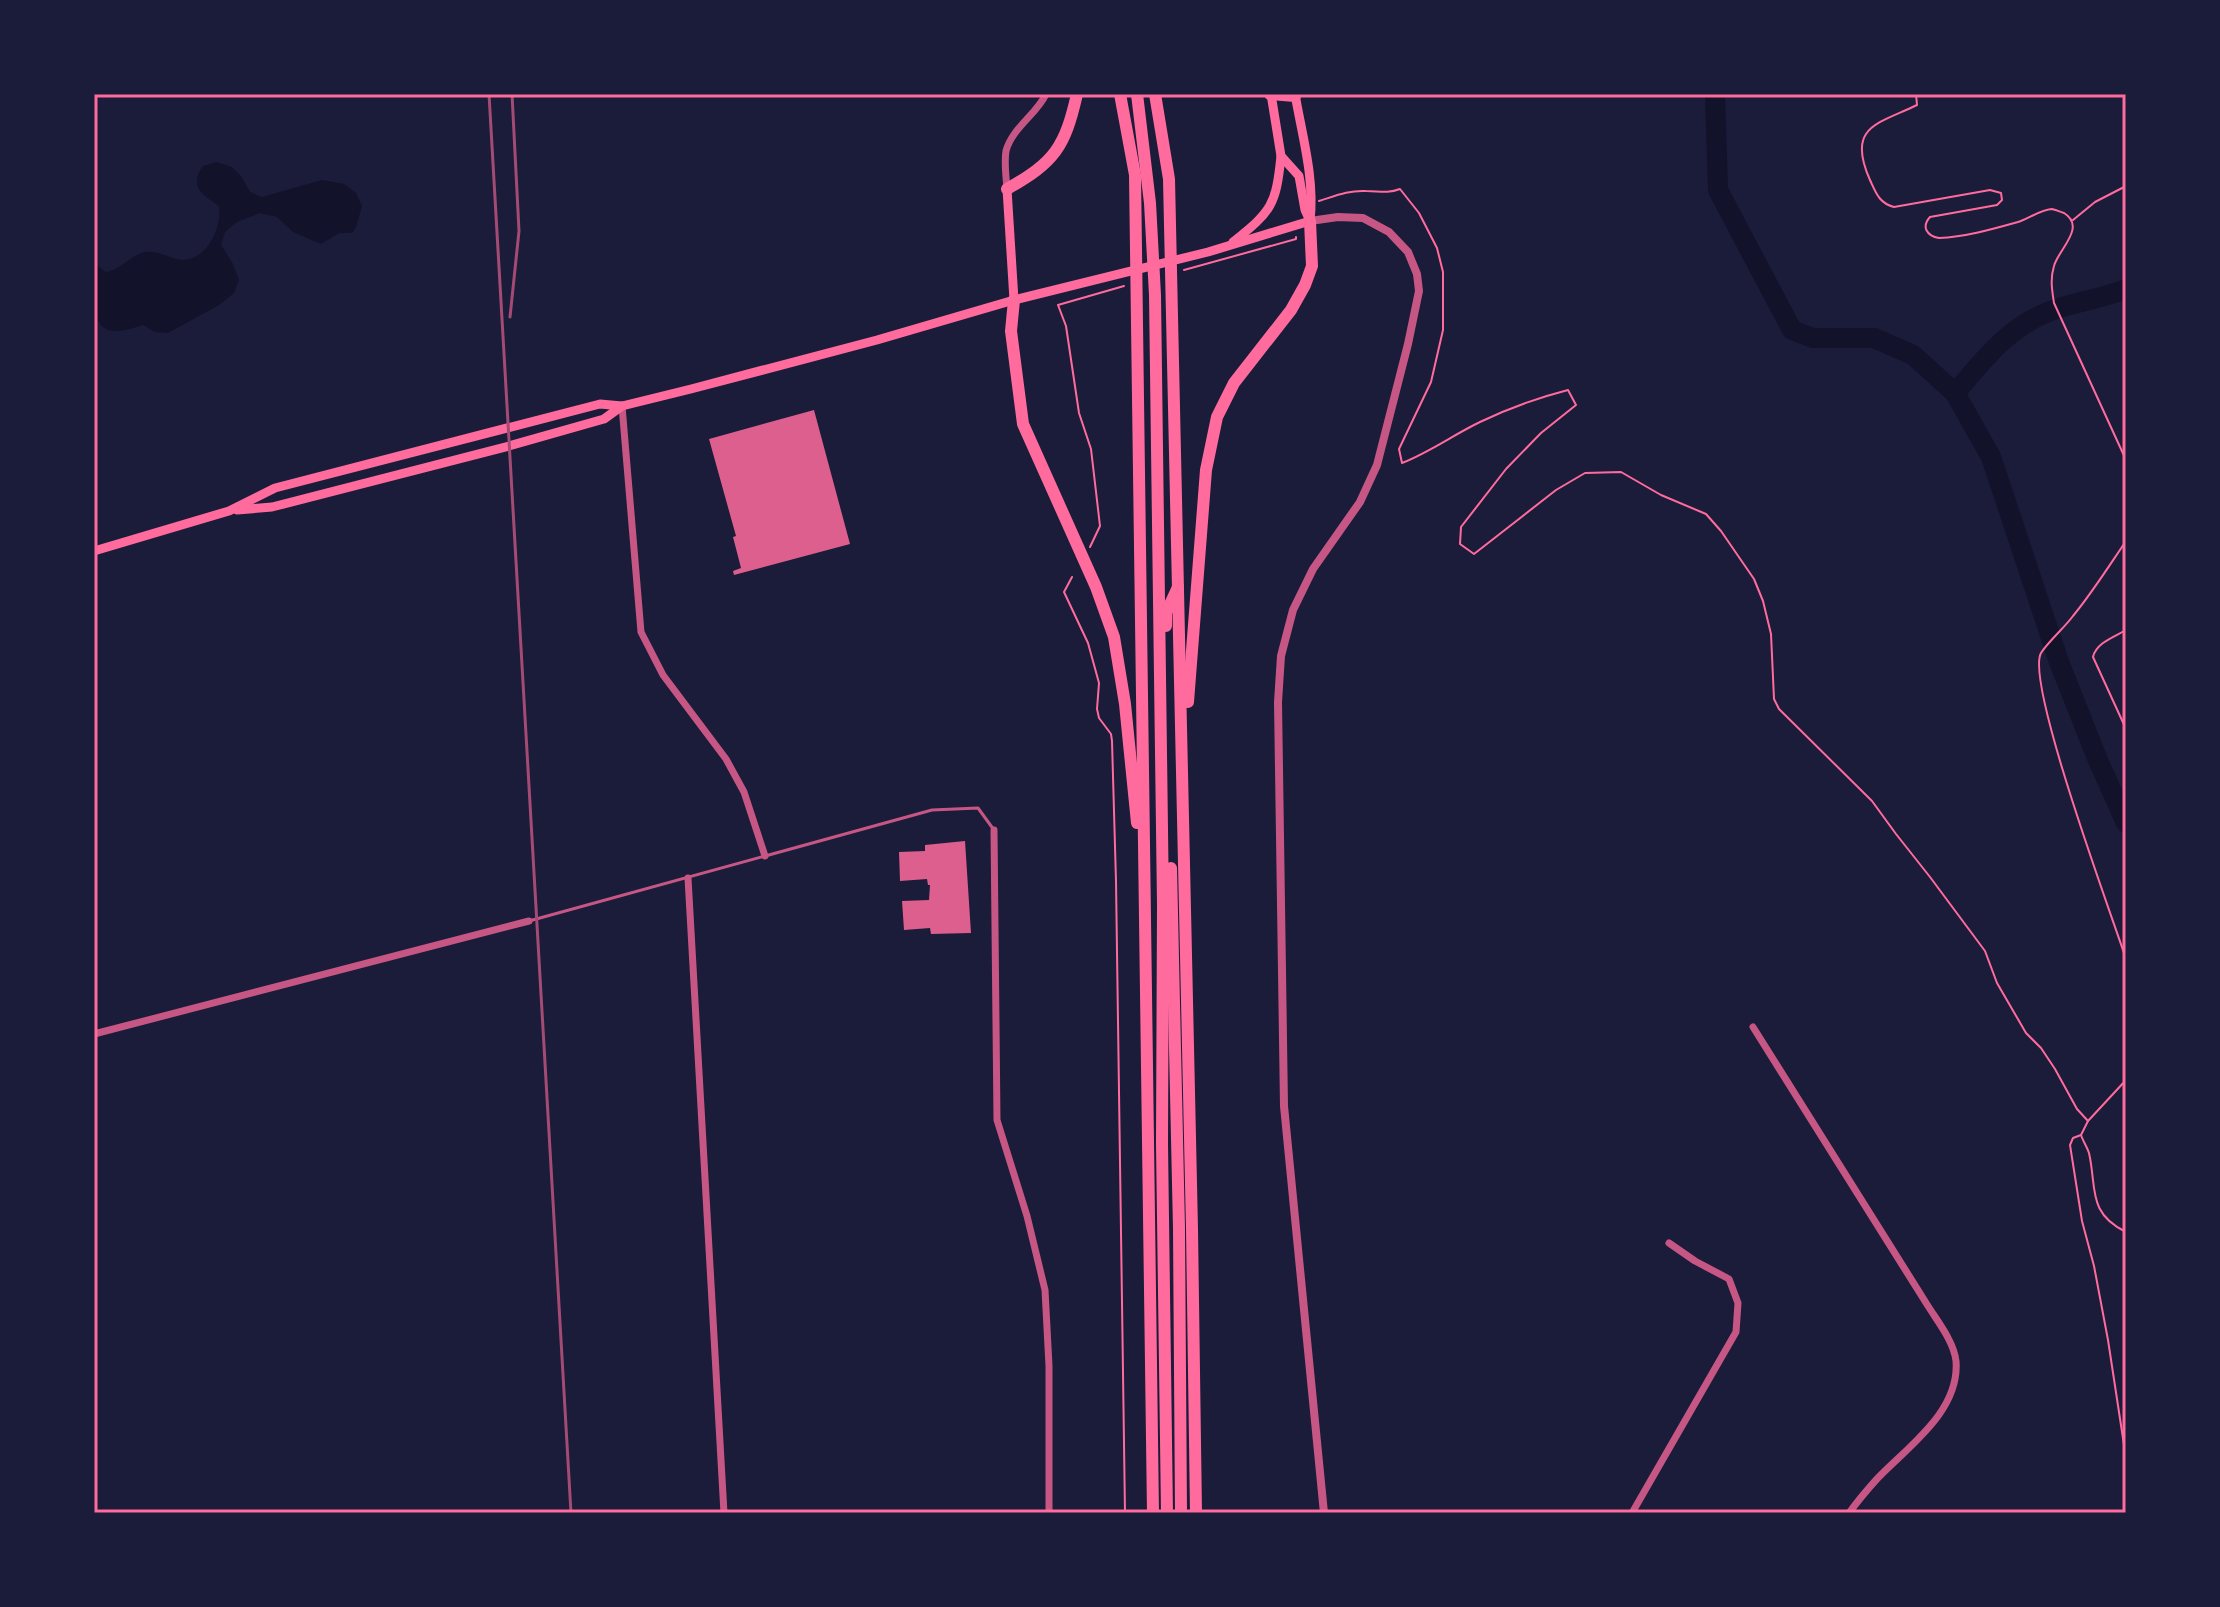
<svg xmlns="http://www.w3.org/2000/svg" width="2220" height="1607" font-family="'Work Sans',sans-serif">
<rect width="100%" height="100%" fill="#1b1b3a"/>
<path fill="#12122b" d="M217 162 232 167 241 176 250 192 262 197 322 180 344 184 356 193 362 206 356 227 352 233H339L321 244 293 232 277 217 260 213 237 222 225 232 221 245 233 264 239 280 234 293 219 305 168 333 155 332 143 325C126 330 101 340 96 313 94 307 97 301 97 295 95 284 94 274 94 263L106 272C121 270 131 254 146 252 158 250 172 260 184 260 208 258 222 227 219 206 201 194 189 186 203 166Z"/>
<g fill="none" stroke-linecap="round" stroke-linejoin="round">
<g stroke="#12122b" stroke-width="20">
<polyline points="1715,94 1718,190 1792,330 1813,338 1874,338 1913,355 1955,393 1991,457 2059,662 2097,758 2126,823"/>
<path d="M1955 393C1983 361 2007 328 2048 312 2073 302 2101 299 2126 289"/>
</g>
</g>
<g fill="#dd5f8e">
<polygon points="814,410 850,544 734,575 733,571 741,568 733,537 736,536 709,439"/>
<polygon points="965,841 971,933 931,934 930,928 904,930 902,901 929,900 930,885 928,885 927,879 900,881 899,852 925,851 925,845"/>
</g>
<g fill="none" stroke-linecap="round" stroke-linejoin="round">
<g stroke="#ff6b9d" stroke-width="2">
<path d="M1916 94 1917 105C1878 124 1846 126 1870 180 1876 193 1879 203 1894 207L1990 190 2001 193 2002 200 1997 205 1930 217C1921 227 1927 236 1939 238 1965 237 1993 229 2018 222 2028 219 2042 209 2052 209 2056 210 2061 212 2064 213 2087 227 2058 250 2054 266 2050 279 2052 290 2054 303L2126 460"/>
<path d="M1319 201C1335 196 1349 190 1366 191 1379 191 1387 194 1400 189L1419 213 1437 248 1443 272V330L1431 382 1399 449 1402 463C1430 452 1453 435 1480 422 1509 408 1537 398 1568 390L1576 405 1541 433 1506 469 1461 527 1460 544 1474 554 1556 490 1585 473 1621 472 1661 495 1706 514 1721 531 1754 579 1763 601 1771 634 1774 699 1779 709 1872 801 1896 834 1930 877 1985 951 1997 983 2026 1033 2041 1048 2055 1069 2077 1109 2088 1121"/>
<polyline points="2073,220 2095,202 2126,186"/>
<polyline points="1184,270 1296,239 1296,237"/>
<path d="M2126 541C2109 566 2092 593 2073 616 2065 627 2048 642 2041 653 2025 682 2112 916 2126 959"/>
<polyline points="1090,547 1100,526 1091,449 1079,413 1066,326 1058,305 1124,286"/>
<polyline points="1072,577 1064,592 1088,643 1099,683 1097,709 1099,718 1111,734 1112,741 1116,881 1125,1513"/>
<path d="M2126 630C2114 637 2096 643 2093 657L2126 729"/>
<path d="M2126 1080 2088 1121 2081 1135C2083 1141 2087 1147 2089 1153 2097 1188 2087 1213 2126 1232"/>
<polyline points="2081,1135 2073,1138 2070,1145 2082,1221 2094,1266 2108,1340 2126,1458"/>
</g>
<polyline stroke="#c65784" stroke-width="3" points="529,921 932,810 978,808 994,830"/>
<g stroke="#c65784" stroke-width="7">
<path d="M1007 189C1006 176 1004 162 1006 151 1012 128 1037 114 1046 94"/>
<polyline points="622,406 641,632 663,675 726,759 744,792 765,856"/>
<polyline points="994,830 997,1120 1027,1216 1045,1290 1049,1366 1049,1513"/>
<polyline points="688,878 724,1513"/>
<path d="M1753 1027 1928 1306C1938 1322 1954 1342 1956 1361 1960 1412 1907 1447 1876 1480 1867 1490 1857 1502 1849 1513"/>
<polyline points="94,1034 529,921"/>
<polyline points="1632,1513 1736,1332 1738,1303 1729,1279 1695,1261 1669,1243"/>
</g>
<polyline stroke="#c65784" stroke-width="8" points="1310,221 1338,217 1363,218 1389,232 1408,252 1417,274 1419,291 1408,344 1377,465 1360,502 1313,569 1293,610 1281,656 1278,702 1284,1106 1324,1513"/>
<g stroke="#ff6b9d" stroke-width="9">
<polyline points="1271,94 1281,156 1299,176 1305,210 1310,221"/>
<path d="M1295 94C1302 135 1315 179 1310 221"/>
<polyline points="1007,189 1014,300"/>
<path d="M1233 242C1272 211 1276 205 1281 156"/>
<polyline points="237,510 272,507 509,446 604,419 622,406"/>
<polyline points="94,551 229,511 275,488 600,404 622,406 691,389 877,340 1014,300 1208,252 1310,221"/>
</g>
<g stroke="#ff6b9d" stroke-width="12">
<polyline points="1120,94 1135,175 1153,1513"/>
<polyline points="1137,94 1150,203 1155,295 1163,905 1162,1144 1167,1513"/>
<polyline points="1155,94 1169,179 1192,1229 1196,1513"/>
<polyline points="1270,94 1295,96"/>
<path d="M1007 189C1055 162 1065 147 1077 94"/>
<polyline points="1014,300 1011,331 1023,424 1096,587 1114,637 1125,704 1137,823"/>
<polyline points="1166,626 1166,613 1178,587"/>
<polyline points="1188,702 1206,470 1217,417 1234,383 1291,310 1305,285 1312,266 1310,221"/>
<polyline points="1171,868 1179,1228 1181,1513"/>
</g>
<g stroke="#a44b75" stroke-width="3">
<polyline points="489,94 571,1513"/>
<polyline points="510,317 519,231 512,94"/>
</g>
</g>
<rect width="2220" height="1607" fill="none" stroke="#1b1b3a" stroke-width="192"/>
<rect x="96" y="96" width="2028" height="1415" fill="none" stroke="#ff6b9d" stroke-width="3"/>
</svg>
